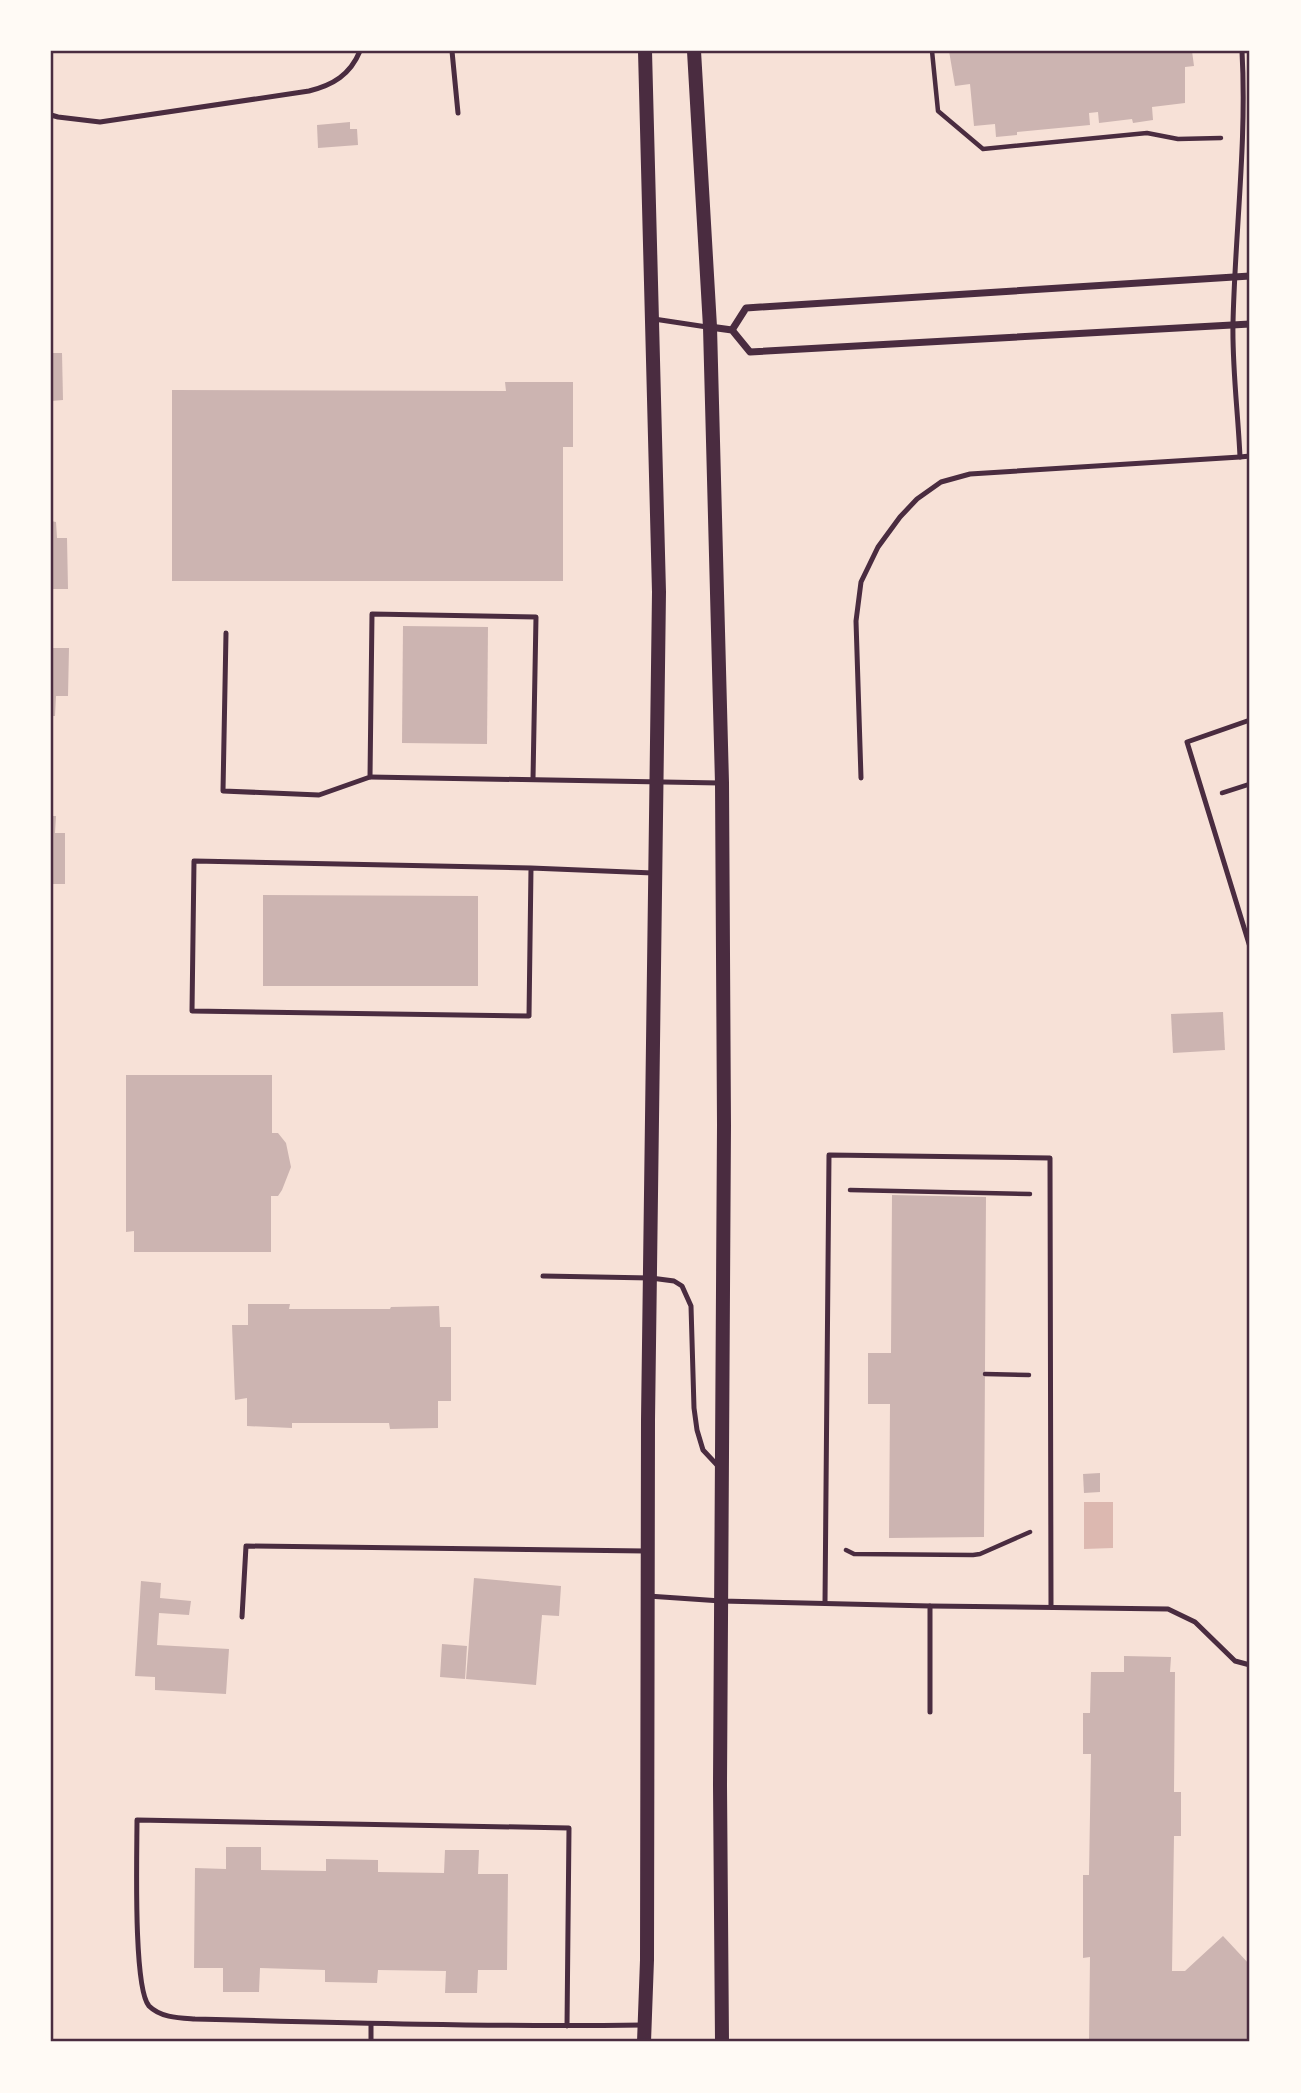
<svg xmlns="http://www.w3.org/2000/svg" width="1301" height="2093" font-family="'Nunito Sans',sans-serif">
<rect width="100%" height="100%" fill="#f7e1d7"/>
<polygon fill="#dcb8b0" points="1084,1502 1113,1502 1113,1548 1084,1549"/>
<g fill="#ccb4b1">
<polygon points="949,51 1192,51 1194,66 1185,67 1185,103 1152,107 1153,120 1133,123 1132,119 1099,123 1098,112 1089,113 1090,125 1017,132 1017,135 996,137 995,124 974,126 970,84 955,86"/>
<polygon points="350,122 350,129 357,129 358,145 318,148 317,125"/>
<polygon points="51,353 62,353 63,400 51,401"/>
<polygon points="505,382 573,382 573,447 563,447 563,581 172,581 172,390 506,391"/>
<polygon points="51,521 56,522 57,538 67,538 68,589 51,589"/>
<polygon points="403,626 488,627 487,744 402,743"/>
<polygon points="51,648 69,648 68,696 56,696 55,716 51,716"/>
<polygon points="51,816 56,816 55,833 65,833 65,884 51,884"/>
<polygon points="263,895 478,896 478,986 263,986"/>
<polygon points="1223,1012 1225,1050 1173,1053 1171,1014"/>
<polygon points="126,1075 272,1075 272,1133 278,1133 286,1143 291,1167 282,1190 278,1196 271,1196 271,1252 134,1252 134,1231 126,1232"/>
<polygon points="892,1195 986,1197 984,1537 889,1538 890,1404 868,1404 868,1353 891,1353"/>
<polygon points="248,1304 290,1304 289,1309 390,1309 391,1307 439,1306 440,1327 451,1327 451,1401 438,1401 438,1428 390,1429 389,1423 292,1423 292,1428 247,1426 247,1398 235,1400 232,1325 248,1325"/>
<polygon points="1100,1473 1100,1492 1084,1493 1083,1474"/>
<polygon points="474,1578 561,1586 559,1616 542,1615 536,1685 466,1679"/>
<polygon points="141,1581 161,1583 160,1598 191,1601 189,1615 159,1613 157,1645 229,1649 226,1694 155,1690 155,1677 135,1676"/>
<polygon points="442,1644 467,1646 465,1679 440,1677"/>
<polygon points="1124,1656 1171,1657 1170,1672 1175,1672 1174,1792 1181,1792 1181,1836 1174,1836 1172,1971 1185,1971 1223,1936 1250,1965 1250,2042 1089,2042 1090,1957 1083,1958 1083,1875 1089,1875 1091,1754 1083,1754 1083,1713 1090,1713 1091,1672 1124,1672"/>
<polygon points="226,1847 261,1847 261,1870 326,1871 326,1859 378,1860 378,1872 444,1873 445,1850 479,1850 478,1874 508,1874 507,1970 478,1970 477,1993 445,1993 446,1971 378,1970 377,1983 325,1982 325,1970 260,1968 259,1992 223,1992 223,1968 194,1968 195,1868 226,1869"/>
</g>
<g fill="none" stroke-linecap="round" stroke-linejoin="round">
<g stroke="#4a2c40" stroke-width="4.5">
<polyline points="932,51 938,111 983,149 1147,133 1178,139 1221,138"/>
<polyline points="1222,793 1250,784"/>
<polyline points="850,1190 1030,1194"/>
<polyline points="985,1374 1029,1375"/>
<polyline points="846,1550 854,1554 973,1555 980,1554 1030,1532"/>
</g>
<g stroke="#4a2c40" stroke-width="5">
<polyline points="452,51 458,113"/>
<path d="M1242 51C1247 142 1235 232 1233 323 1232 367 1238 412 1240 457L1250 456"/>
<path d="M51 115 58 117 100 122 309 91C333 85 350 75 360 51"/>
<polyline points="654,319 707,327"/>
<polyline points="226,633 223,791 319,795 370,777 372,614 536,617 533,779"/>
<polyline points="1250,720 1187,742 1250,947"/>
<polyline points="370,777 720,783"/>
<polyline points="861,778 856,621 861,582 878,547 900,517 917,499 941,482 970,474 1240,457"/>
<polyline points="531,868 529,1016 192,1011 194,861 531,868 653,873"/>
<polyline points="543,1276 651,1278 674,1281 682,1286 691,1306 694,1408 697,1430 703,1450 718,1466"/>
<polyline points="648,1596 721,1601 930,1606 930,1712"/>
<polyline points="825,1603 829,1155 1050,1158 1051,1607"/>
<polyline points="930,1606 1168,1609 1195,1622 1235,1661 1250,1665"/>
<polyline points="242,1617 246,1546 645,1551"/>
<polyline points="1250,1665 1250,1770"/>
<path d="M567 2026 569 1828 137 1820C137 1852 133 1988 149 2006 161 2018 180 2018 195 2019 344 2023 494 2027 643 2025"/>
<polyline points="371,2042 371,2024"/>
</g>
<g stroke="#4a2c40" stroke-width="7">
<polyline points="710,327 732,330 750,352 1250,324"/>
<polyline points="732,330 746,308 1250,276"/>
</g>
<g stroke="#4a2c40" stroke-width="14">
<polyline points="694,51 710,327 722,783 724,1125 720,1785 722,2042"/>
<polyline points="644,2042 647,1960 648,1420 659,592 645,51"/>
</g>
</g>
<rect width="1301" height="2093" fill="none" stroke="#fffaf5" stroke-width="105"/>
<rect x="52" y="52" width="1196" height="1988" fill="none" stroke="#4a2c40" stroke-width="2.5"/>
</svg>
